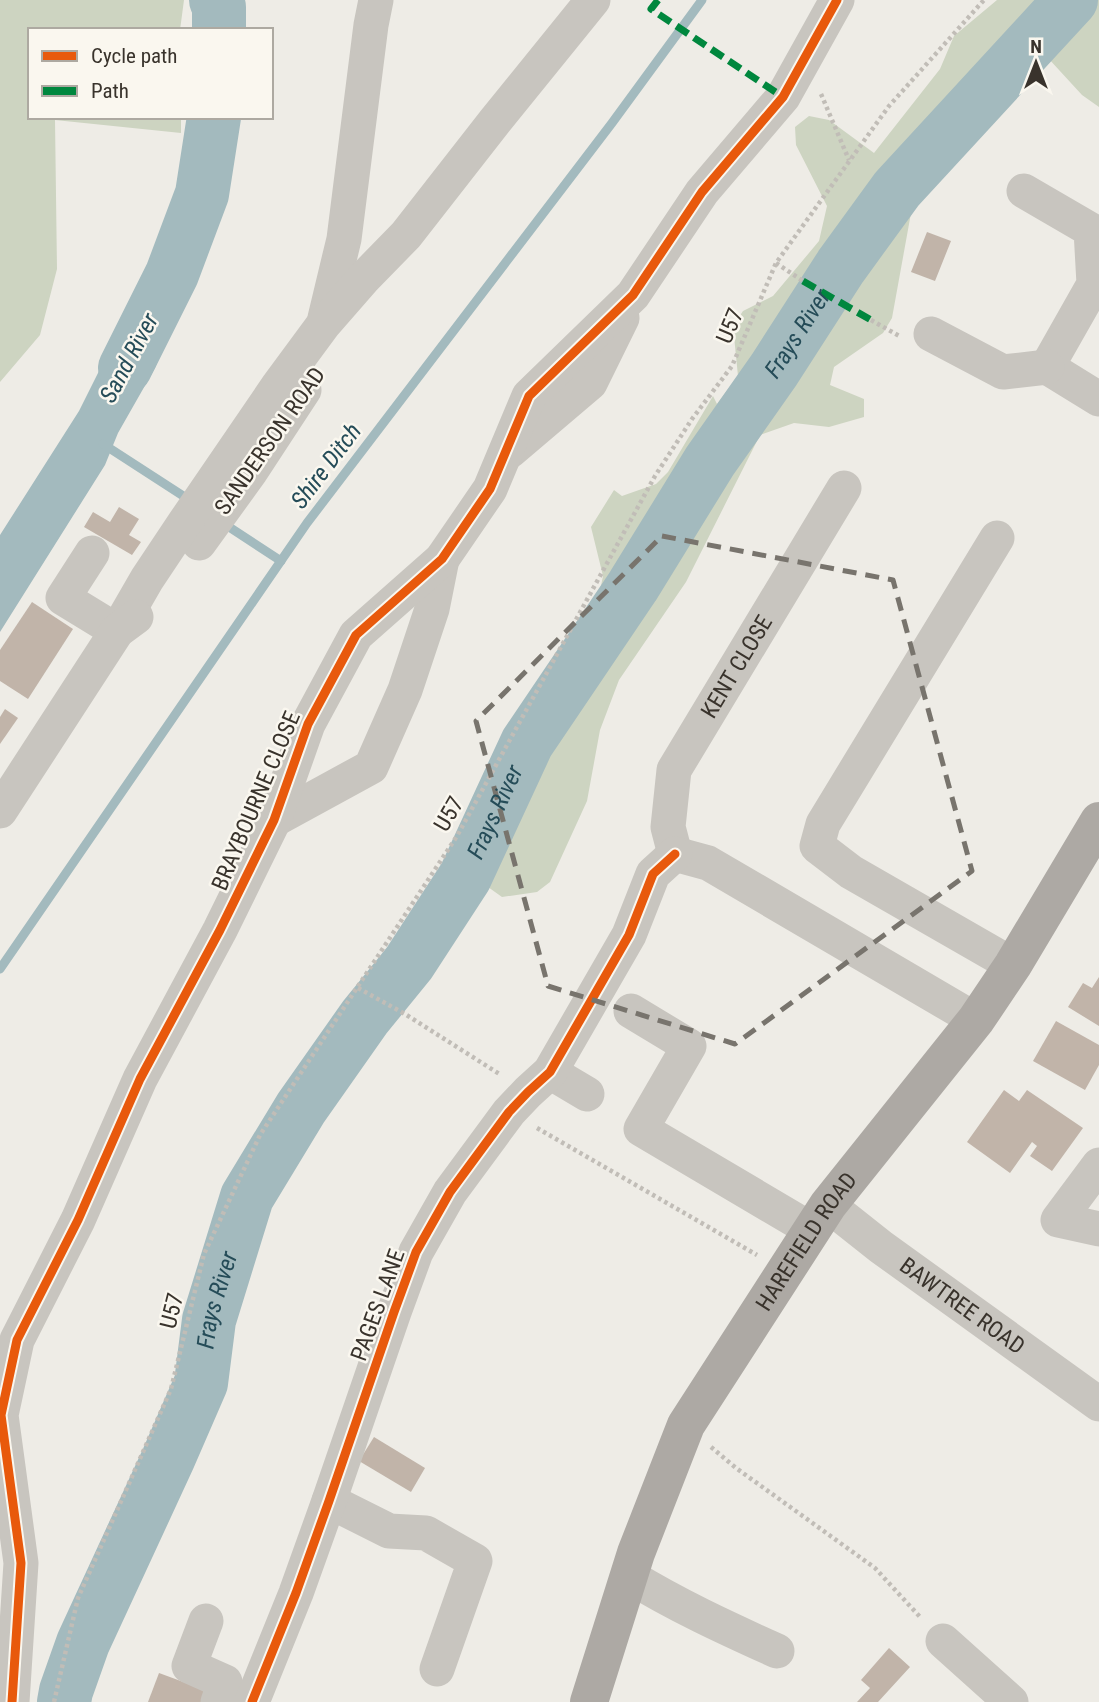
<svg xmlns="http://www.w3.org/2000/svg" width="1099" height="1702" font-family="'Roboto Condensed',sans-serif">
<rect width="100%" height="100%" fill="#eeece6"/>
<g fill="#cdd4c1">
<polygon points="0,0 184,0 180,30 30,30 30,117 181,117 181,133 55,120 57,269 40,335 0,382"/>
<polygon points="997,0 1099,0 1099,107 1082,95 1048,58 965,118 915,191 892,318 883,333 834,367 830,385 864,399 864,417 829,427 794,423 760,435 686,582 619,680 600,730 587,801 550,882 537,892 502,897 488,887 474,840 486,808 531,754 596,610 603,576 591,527 614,490 622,496 656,484 668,472 713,396 717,404 738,376 733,326 743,311 773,296 819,241 827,206 796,145 795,127 809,116 829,120 874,153 940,69 954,36"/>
</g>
<polygon fill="#a3babe" points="137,295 180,308 155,368 118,433 105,465 0,632 0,535 79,411"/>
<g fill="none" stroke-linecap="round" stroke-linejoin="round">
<g stroke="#a3babe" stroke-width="9">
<polyline points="103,444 191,501"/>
<polyline points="223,523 281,561"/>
<polyline points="0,969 307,523 612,123 702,0"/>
</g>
<g stroke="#a3babe" stroke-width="54">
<polyline points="216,0 219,7 219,30"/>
<polyline points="125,368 172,274 202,194 214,117"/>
<path id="s1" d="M64 1702 66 1691 83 1643 168 1459 201 1383 209 1320 247 1197 301 1108 365 1017 409 963 465 877 527 743 633 586 710 461 774 370 841 266 897 189 1071 0"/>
</g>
</g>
<g fill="#c1b4a9">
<polygon points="927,232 951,241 935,281 911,272"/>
<polygon points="119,507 139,519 129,535 141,542 132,555 84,527 93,512 110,522"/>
<polygon points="32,602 73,629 28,699 0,681 0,650"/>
<polygon points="5,709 18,718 0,744 0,717"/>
<polygon points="1099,977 1099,1026 1068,1007 1083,983 1092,988"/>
<polygon points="1056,1021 1099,1045 1099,1065 1085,1090 1033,1061"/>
<polygon points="1004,1090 1019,1101 1027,1090 1083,1128 1052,1171 1030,1156 1037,1146 1032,1142 1010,1173 967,1142"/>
<polygon points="374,1437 425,1468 411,1492 359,1461"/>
<polygon points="889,1648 910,1667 878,1702 857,1702 870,1688 861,1680"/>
<polygon points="159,1673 208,1691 203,1702 148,1702"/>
</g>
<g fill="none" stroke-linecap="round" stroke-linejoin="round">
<g stroke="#c1bdb7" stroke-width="4.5" stroke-dasharray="3.5 3.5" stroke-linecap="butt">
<polyline points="821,94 849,160"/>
<polyline points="776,263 803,281"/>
<polyline points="871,320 901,337"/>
<polyline points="358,988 405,1014 501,1075"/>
<polyline points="537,1128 757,1255"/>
<polyline points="711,1447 736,1468 875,1568 921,1618"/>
<polyline points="54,1702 78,1598 171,1389 204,1254 260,1135 457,836 655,476 692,419 732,366 776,263 889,106 984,0"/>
</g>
<g stroke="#c8c5bf" stroke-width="35">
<polyline points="1024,191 1091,230 1094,284 1047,367 1099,399"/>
<polyline points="325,318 344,239 371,25 376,0"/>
<polyline points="931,334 1003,372 1047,367"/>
<polyline points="510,451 590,383 622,318"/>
<polyline points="997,538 823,824 817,846 851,872 1013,965"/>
<polyline points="199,543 251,471 304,390"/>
<polyline points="92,553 63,598 117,631 147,579 185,522 278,386 323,325 364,278 406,235 495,121 593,0"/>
<polyline points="0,811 117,631 136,617"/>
<polyline points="274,820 371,767 405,690 432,609 442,559"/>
<path id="s2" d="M675 854 668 827 674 770 844 488"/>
<polyline points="675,854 708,863 976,1020"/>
<polyline points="631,1011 689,1046 641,1129 812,1230"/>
<polyline points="550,1072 587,1094"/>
<polyline points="1099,1165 1058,1220 1099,1229"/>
<path id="s3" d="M828 1205 881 1247 1099 1404"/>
<polyline points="329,1501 389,1531 426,1533 475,1561 437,1669"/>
<path d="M629 1576C676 1605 726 1628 777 1651"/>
<polyline points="206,1621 189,1666 225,1682 218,1702"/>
<polyline points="943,1641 1011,1702"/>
<polyline points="12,1702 21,1563 1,1415 17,1340 78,1220 140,1079 220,930 274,820 308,724 356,635 442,559 490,489 529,396 633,295 702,192 783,97 837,0"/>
<polyline points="252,1702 296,1593 329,1501 394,1312 416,1252 450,1192 509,1112 528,1092 550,1072 629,935 653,874 675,854"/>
</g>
<path stroke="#ada9a4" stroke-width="38" id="s4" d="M589 1702 636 1553 686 1425 828 1205 976 1020 1013 965 1099 821"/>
<g stroke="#00873e" stroke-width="7" stroke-dasharray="14 7" stroke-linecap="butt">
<polyline points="658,0 651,9 783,97"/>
<polyline points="803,281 871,320"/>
</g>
<g stroke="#faf7ef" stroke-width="13">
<g id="cycleway">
<polyline points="12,1702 21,1563 1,1415 17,1340 78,1220 140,1079 220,930 274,820 308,724 356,635 442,559 490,489 529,396 633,295 702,192 783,97 837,0"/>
<polyline points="252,1702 296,1593 329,1501 394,1312 416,1252 450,1192 509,1112 528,1092 550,1072 629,935 653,874 675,854"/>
</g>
</g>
<use href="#cycleway" stroke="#e8590c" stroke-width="9"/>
</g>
<path fill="none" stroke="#78746d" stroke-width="5" stroke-dasharray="14 9" stroke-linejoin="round" d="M662 536 893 580 972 871 735 1044 548 986 476 721Z"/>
<g text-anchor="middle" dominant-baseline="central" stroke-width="5" stroke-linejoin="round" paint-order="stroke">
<g font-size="23" fill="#39332c" stroke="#faf7ef">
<text transform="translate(730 326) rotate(-67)">U57</text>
<text transform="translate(270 441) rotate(-55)">SANDERSON ROAD</text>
<text stroke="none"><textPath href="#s2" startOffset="206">KENT CLOSE</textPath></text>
<text transform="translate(256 801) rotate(-67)">BRAYBOURNE CLOSE</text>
<text transform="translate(449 814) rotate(-60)">U57</text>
<text stroke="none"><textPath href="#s4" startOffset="513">HAREFIELD ROAD</textPath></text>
<text transform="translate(378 1305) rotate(-70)">PAGES LANE</text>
<text stroke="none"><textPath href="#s3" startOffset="168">BAWTREE ROAD</textPath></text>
<text transform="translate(172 1311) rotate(-76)">U57</text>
</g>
<g font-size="24" font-style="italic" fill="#254c58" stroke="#faf7ef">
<text stroke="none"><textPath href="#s1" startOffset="1566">Frays River</textPath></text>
<text transform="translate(129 358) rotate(-62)">Sand River</text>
<text transform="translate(326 466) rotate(-53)">Shire Ditch</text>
<text stroke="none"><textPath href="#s1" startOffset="999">Frays River</textPath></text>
<text stroke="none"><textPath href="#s1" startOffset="432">Frays River</textPath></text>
</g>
</g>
<rect x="28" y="28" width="245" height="91" fill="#faf7ef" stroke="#ada9a1" stroke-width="2"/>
<rect x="42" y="51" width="35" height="10" fill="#e8590c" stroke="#ada9a1" stroke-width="2"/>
<text x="91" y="63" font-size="21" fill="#39332c">Cycle path</text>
<rect x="42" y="86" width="35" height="10" fill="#00873e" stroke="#ada9a1" stroke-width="2"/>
<text x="91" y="98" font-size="21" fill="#39332c">Path</text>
<g transform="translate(1036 63)" stroke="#faf7ef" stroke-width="5" paint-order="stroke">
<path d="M0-5L12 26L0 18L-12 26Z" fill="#39332c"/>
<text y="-10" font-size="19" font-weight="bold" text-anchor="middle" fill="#39332c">N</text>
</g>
</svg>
